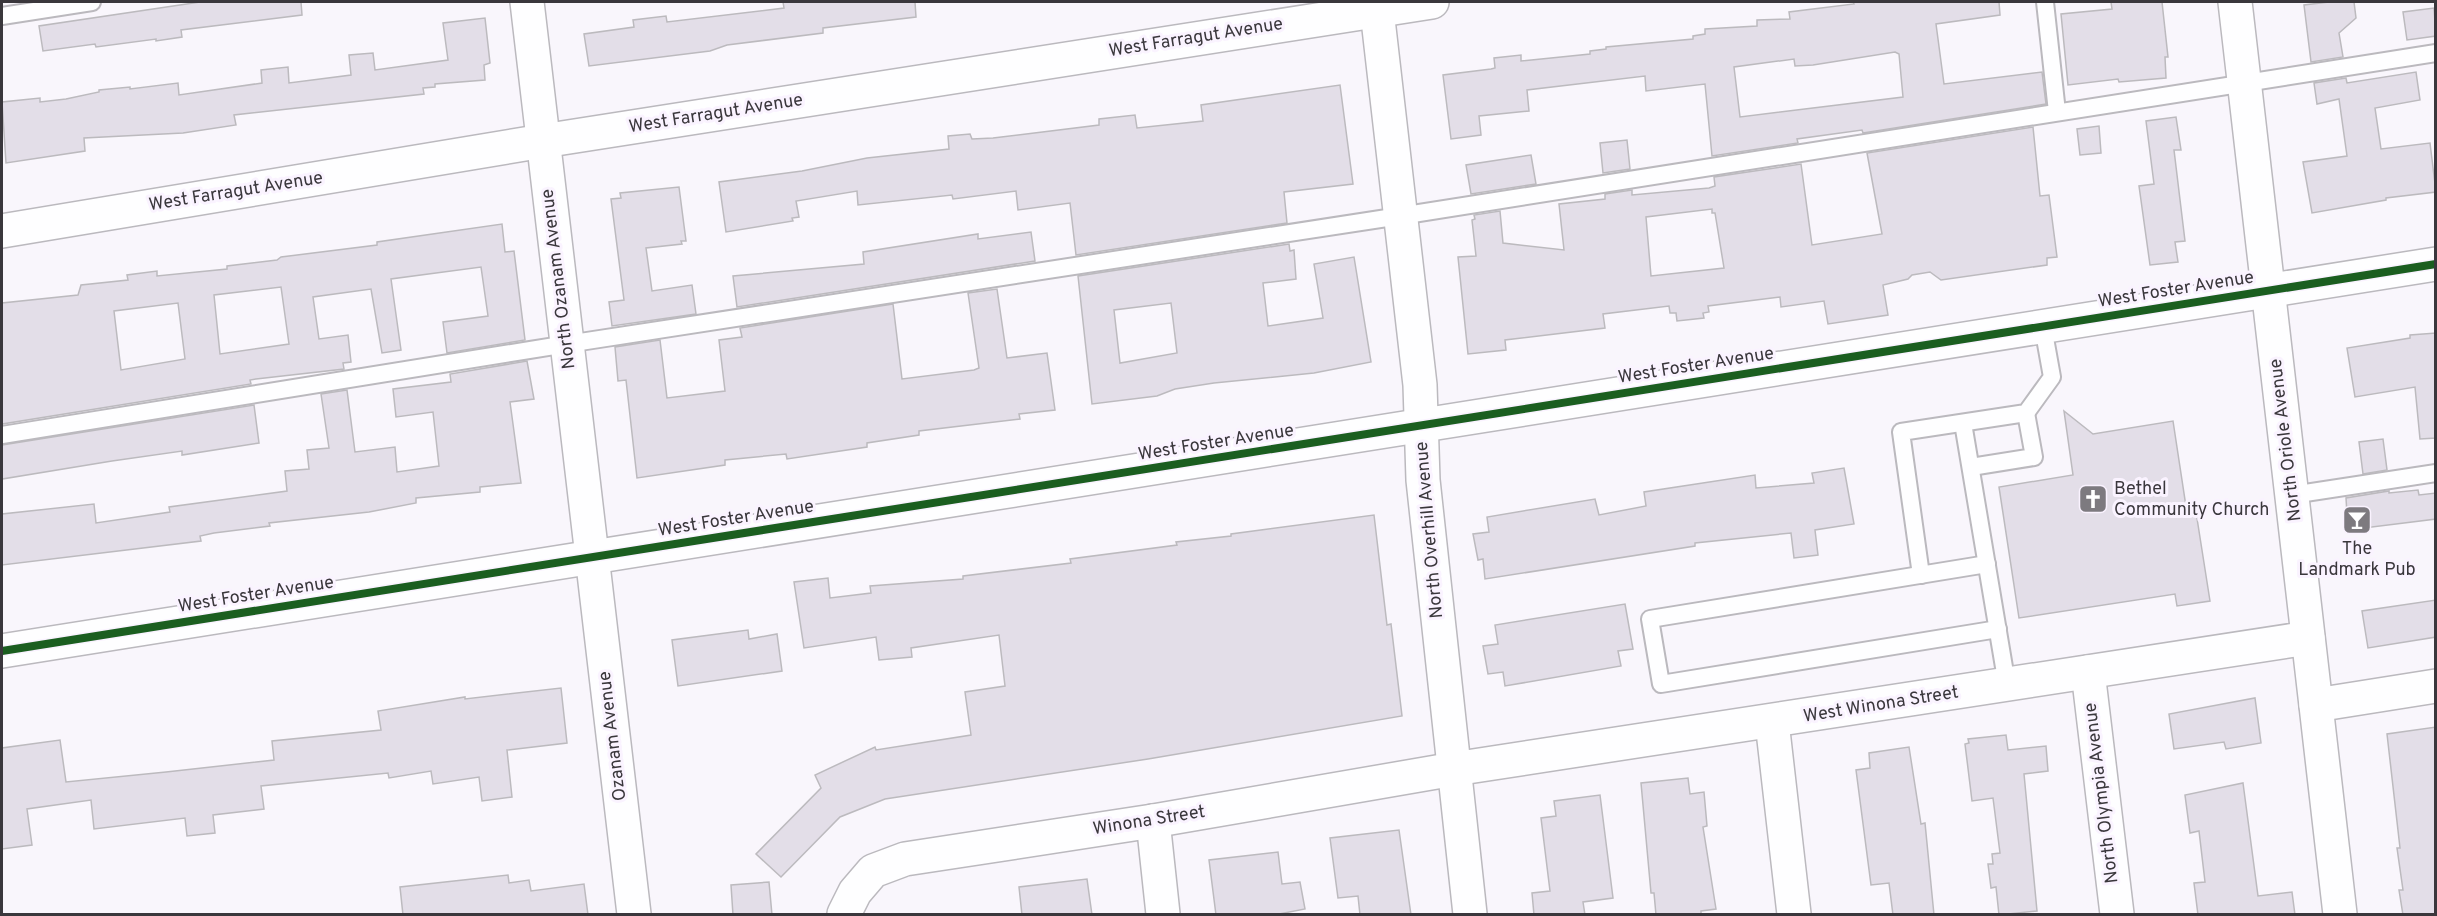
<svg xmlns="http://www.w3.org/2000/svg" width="2437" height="916" font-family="Overpass,sans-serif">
<rect width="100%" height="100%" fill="#f9f6fc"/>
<g fill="#e3dee8" stroke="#bcbabe" stroke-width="1.5" fill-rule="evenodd">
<polygon points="200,2 301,2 302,15 181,30 182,37 156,41 156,39 96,47 95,44 43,51 39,26"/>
<polygon points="783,2 915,2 916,17 823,28 823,33 727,45 710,51 589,66 584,34 634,27 633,20 666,16 667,22 784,8"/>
<path d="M1853 2H1999L2000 15 1936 24 1944 84 2042 72 2046 104 1863 133 1862 130 1797 139 1798 143 1712 156 1705 84 1646 91 1645 76 1527 90 1529 111 1479 116 1481 135 1451 139 1443 75 1491 69 1495 68 1494 58 1521 55V61L1590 54V51L1606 49V47L1693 39V36L1705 34V29L1757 26V20L1790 19 1789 12 1854 4ZM1895 52 1899 54 1903 97 1740 117 1734 67 1794 59 1795 66 1813 65Z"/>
<polygon points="2111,2 2162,2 2168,57 2165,57 2166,78 2119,82 2118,79 2068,85 2061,14 2112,9"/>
<polygon points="2329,2 2354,2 2356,18 2339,33 2343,57 2311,62 2304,5"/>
<polygon points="2434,8 2436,36 2407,40 2403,12"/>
<polygon points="485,18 490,63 484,65 485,80 435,84 435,87 423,88 424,94 234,115 236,125 183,133 84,138 85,151 6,163 2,102 40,98 40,102 66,99 99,92 99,90 130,87 130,89 178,83 179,95 262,83 261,70 288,67 289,83 351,75 349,55 373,53 375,70 448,60 443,23"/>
<polygon points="2416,72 2420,100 2375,108 2381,149 2430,143 2436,192 2386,198 2386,200 2312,213 2303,162 2347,156 2339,99 2317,104 2314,83 2346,78 2347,83"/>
<polygon points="1340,85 1353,184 1284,192 1287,223 1076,255 1070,203 1018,210 1016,191 953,199 952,195 858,205 857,191 796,201 799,217 792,218 793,221 726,232 719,182 802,171 867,158 949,149 948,136 970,134 972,139 993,138 1099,125 1099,119 1135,115 1137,128 1203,121 1201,105"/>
<polygon points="2176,117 2181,150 2174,150 2185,241 2175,242 2178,262 2150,265 2139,186 2154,184 2146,121"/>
<polygon points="2099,126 2101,153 2080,155 2077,129"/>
<path d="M2033 127 2040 196 2049 195 2057 257 2047 258V265L1941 280 1930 272 1912 275 1908 279 1883 285 1888 315 1828 324 1824 301 1781 307 1780 297 1708 306 1709 312 1703 313 1704 318 1677 321 1676 313H1670L1669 306 1603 314 1605 328 1505 340 1506 350 1468 354 1458 257 1476 256 1472 220 1475 219 1474 215 1500 211 1503 243 1564 250 1559 204 1605 199V194L1632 190V195L1709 188 1715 186 1714 177 1801 164 1812 245 1882 234 1867 153ZM1712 209V213H1715L1724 268 1651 276 1646 217Z"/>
<polygon points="1627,140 1630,169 1603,173 1600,143"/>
<polygon points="1531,155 1536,184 1471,194 1466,165"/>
<polygon points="679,187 686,241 681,241 682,244 646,248 652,291 692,285 696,314 612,326 609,302 624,300 611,199 621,198 620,193"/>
<path d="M502 224 505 252 514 251 525 340 447 353 443 322 488 316 481 267 391 279 401 350 382 353 371 289 313 297 319 339 348 335 351 362 343 363 344 369 256 379 250 380 251 384 2 424V303L78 295 81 285 128 280 127 275 157 271V276L227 269V266L277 260 281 257 377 245V242ZM281 287 289 344 220 354 214 295ZM178 303 185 359 121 370 114 311Z"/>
<polygon points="1031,232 1035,261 737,307 733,276 864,264 863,252 978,234 978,239"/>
<path d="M1289 244 1290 251 1294 250 1296 279 1263 283 1268 326 1323 318 1314 264 1354 257 1371 362 1314 373 1214 383 1175 389 1157 396 1092 404 1078 276ZM1171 303 1177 353 1120 363 1114 310Z"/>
<polygon points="997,289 1007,358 1047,353 1055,410 1019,414 1020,419 919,431 919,435 867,443 867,447 787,459 786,454 725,460 725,465 637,478 626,380 618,381 615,347 660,340 667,398 725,391 719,340 742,337 740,328 893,304 902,379 974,370 979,368 968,293"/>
<polygon points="2436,333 2436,438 2420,439 2415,387 2355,397 2347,348 2410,338 2410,335"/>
<polygon points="527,361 534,399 510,402 521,483 480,487 480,492 416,498 416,503 369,512 269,523 270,526 214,533 200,536 201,541 2,565 2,514 94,504 96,523 170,512 169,507 287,491 285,471 309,469 307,450 329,448 321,394 347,390 355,452 395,447 397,472 439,466 433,412 396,417 393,389 451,382 450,374"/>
<polygon points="254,405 259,443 182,455 182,451 112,461 2,479 2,445"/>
<polygon points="2064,411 2093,434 2173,421 2187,513 2196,512 2210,601 2177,606 2175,594 2019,618 1999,487 2073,475"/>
<polygon points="2383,439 2387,470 2363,474 2359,442"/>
<polygon points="1844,468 1854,524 1815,530 1818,555 1794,558 1791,533 1695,543 1695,546 1485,579 1483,559 1478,560 1473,534 1489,532 1487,517 1595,499 1599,515 1646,506 1644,492 1755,475 1756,488 1814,483 1812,473"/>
<polygon points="2418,490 2419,495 2436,493 2436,519 2348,530 2346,498 2389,491 2389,493"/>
<polygon points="1374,515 1387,625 1391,624 1402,716 1148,759 885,799 840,817 781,877 756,854 821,788 815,775 875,747 876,750 971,735 965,692 1005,686 999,635 911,648 912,657 879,660 876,637 804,648 794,582 828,578 830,598 871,593 870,586 963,579 963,576 1071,563 1070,559 1177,545 1176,542 1231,536 1231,534"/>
<polygon points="2436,600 2436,637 2368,648 2362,611"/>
<polygon points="1625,604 1633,649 1618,651 1621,666 1505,686 1503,672 1488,674 1483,646 1498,644 1495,625"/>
<polygon points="748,630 749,639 777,634 782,671 678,686 672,640"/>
<polygon points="561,688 567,743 507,750 512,797 482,801 479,777 433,784 431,771 389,778 388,773 261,786 264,809 213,815 215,833 187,836 185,818 94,829 91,800 27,809 32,845 2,849 2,748 60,740 66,782 166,772 274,760 272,741 381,730 378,711 465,697 465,699"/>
<polygon points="2255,698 2261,743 2226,749 2224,742 2174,749 2169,714"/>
<polygon points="2436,727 2436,915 2403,915 2399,890 2403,890 2397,848 2400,848 2387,734"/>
<polygon points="2006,735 2008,750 2046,746 2048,771 2024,774 2037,911 1999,915 1996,887 1991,888 1988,864 1993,864 1992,854 2000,853 1993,798 1972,801 1965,744 1969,743 1968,739"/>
<polygon points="1909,747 1921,824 1925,823 1934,915 1893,915 1889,883 1871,885 1856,770 1870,768 1869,753"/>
<polygon points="1688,778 1690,794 1704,792 1707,826 1703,827 1716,909 1701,911 1701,915 1656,915 1654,893 1651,893 1641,783"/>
<polygon points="2243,783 2258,896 2292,892 2295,915 2198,915 2194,883 2205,882 2199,831 2190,833 2185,795"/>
<polygon points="1600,795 1613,898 1583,902 1585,915 1534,915 1532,893 1550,891 1541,818 1556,816 1554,801"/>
<polygon points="1399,830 1411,915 1360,915 1358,896 1338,898 1330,838"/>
<polygon points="1278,852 1282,884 1300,882 1305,909 1274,915 1216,915 1209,860"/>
<polygon points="508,875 509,883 529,880 531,891 584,884 588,915 403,915 400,887"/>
<polygon points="1087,879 1092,915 1022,915 1019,887"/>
<polygon points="769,882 772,915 733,915 731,885"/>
</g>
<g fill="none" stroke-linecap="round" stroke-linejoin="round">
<g stroke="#bbb9be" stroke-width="20">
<g id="lane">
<polyline points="2045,2 2057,112"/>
<polyline points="2,16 92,2"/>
<polyline points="1963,423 2007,685"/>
<polyline points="2,435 567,344 1400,216 2436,53"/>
<polyline points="1971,467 2034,457 2026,413"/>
<polyline points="2292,495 2436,473"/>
<polyline points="1987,564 1650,619 1661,684 1998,629"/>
<polyline points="1921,575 1901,432 2026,413 2052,377 2043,327"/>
</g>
</g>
<g stroke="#bbb9be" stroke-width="36">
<g id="street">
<polyline points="527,2 634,914"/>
<polyline points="1376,2 1420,385 1423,480 1470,914"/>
<polyline points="2235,2 2340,914"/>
<polyline points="2,231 543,141 1432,2"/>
<polyline points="2088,672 2117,914"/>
<polyline points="2316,705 2436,686"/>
<polyline points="1772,722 1794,914"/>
<polyline points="1153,821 1163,914"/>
<polyline points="844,914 855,892 873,871 905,859 1153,821 1454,769 2308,638"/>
</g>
</g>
<g stroke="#bbb9be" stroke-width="36">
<polyline id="secondary" points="2,651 2436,264"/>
</g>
<use href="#lane" stroke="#fefeff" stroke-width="16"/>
<use href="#street" stroke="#fefeff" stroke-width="33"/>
<use href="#secondary" stroke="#fefeff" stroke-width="33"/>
<g stroke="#faf3ff" stroke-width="11">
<polyline id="cycleway" points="2,651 2436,264"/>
</g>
<use href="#cycleway" stroke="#1b5e20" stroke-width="8"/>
</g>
<defs>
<g id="church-square" transform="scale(1.5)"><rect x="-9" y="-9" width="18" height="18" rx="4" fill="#7d7a7f" stroke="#faf3ff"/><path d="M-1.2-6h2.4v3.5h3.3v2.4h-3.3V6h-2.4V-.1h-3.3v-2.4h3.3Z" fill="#fff"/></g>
<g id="bar-square" transform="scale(1.5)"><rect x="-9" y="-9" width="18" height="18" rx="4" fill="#7d7a7f" stroke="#faf3ff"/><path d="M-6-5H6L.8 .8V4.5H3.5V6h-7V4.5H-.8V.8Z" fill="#fff"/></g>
</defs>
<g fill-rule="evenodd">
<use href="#church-square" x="2093" y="499"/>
<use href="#bar-square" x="2357" y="520"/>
</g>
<g text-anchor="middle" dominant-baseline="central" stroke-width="6" stroke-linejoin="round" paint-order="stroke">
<g font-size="18" fill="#3a373c" stroke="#faf3ff">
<text transform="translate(1196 38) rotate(-9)">West Farragut Avenue</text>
<text transform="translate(716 114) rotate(-9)">West Farragut Avenue</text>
<text transform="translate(236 192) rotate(-9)">West Farragut Avenue</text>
<text transform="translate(559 279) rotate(-97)">North Ozanam Avenue</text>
<text transform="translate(2176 290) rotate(-9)">West Foster Avenue</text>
<text transform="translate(1696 366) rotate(-9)">West Foster Avenue</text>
<text transform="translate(2286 440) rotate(-97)">North Oriole Avenue</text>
<text transform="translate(1216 443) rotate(-9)">West Foster Avenue</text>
<text transform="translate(736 519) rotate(-9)">West Foster Avenue</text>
<text transform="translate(1430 530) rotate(-95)">North Overhill Avenue</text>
<text transform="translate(256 595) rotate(-9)">West Foster Avenue</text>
<text transform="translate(1881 705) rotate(-9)">West Winona Street</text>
<text transform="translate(613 736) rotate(-97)">Ozanam Avenue</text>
<text transform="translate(2102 793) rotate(-97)">North Olympia Avenue</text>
<text transform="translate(1149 821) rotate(-9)">Winona Street</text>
</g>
<g font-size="18" fill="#3a373c" stroke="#faf3ff" text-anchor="start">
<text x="2114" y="489">Bethel<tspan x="2114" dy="21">Community Church</tspan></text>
<text x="2357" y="549" text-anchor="middle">The<tspan x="2357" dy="21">Landmark Pub</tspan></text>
</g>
</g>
<rect width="2437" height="916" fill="none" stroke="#3a373c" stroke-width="6"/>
</svg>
